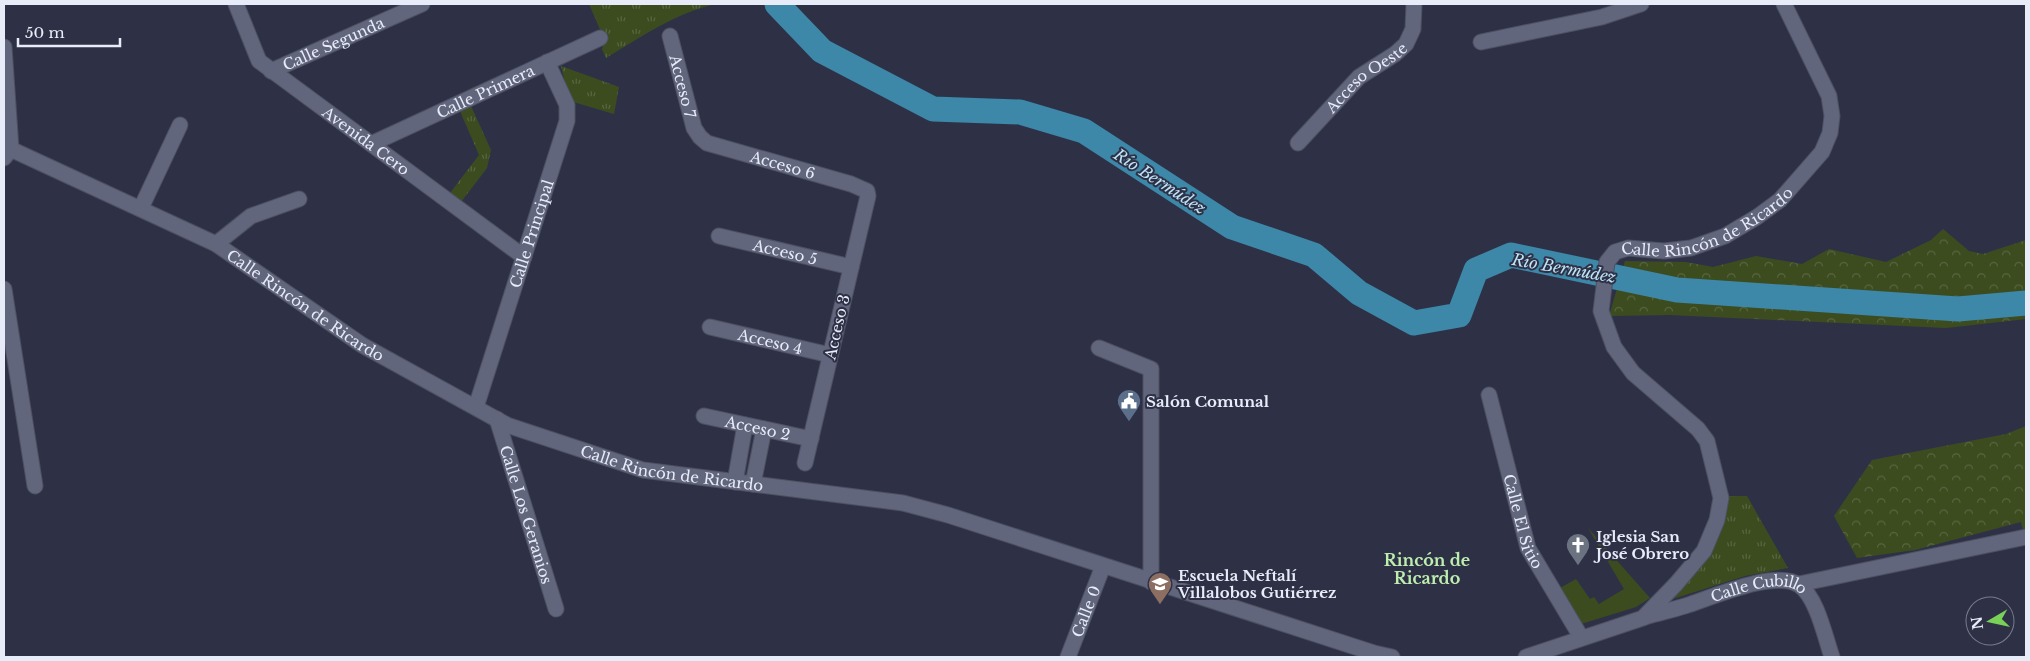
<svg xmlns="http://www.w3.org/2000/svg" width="2030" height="661" font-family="'Libre Baskerville',serif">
<defs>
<pattern id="grass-tufts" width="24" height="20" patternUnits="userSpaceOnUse" patternTransform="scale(1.25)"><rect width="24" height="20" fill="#3c4c1f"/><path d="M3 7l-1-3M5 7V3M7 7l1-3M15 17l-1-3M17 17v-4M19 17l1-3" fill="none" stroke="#586640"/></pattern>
<pattern id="forest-crowns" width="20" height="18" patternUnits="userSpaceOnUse" patternTransform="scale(1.25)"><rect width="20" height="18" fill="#3c4c1f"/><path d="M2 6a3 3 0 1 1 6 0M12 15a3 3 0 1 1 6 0" fill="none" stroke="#586640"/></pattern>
</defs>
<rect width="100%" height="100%" fill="#2e3146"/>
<g fill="url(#grass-tufts)">
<path d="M589 4H716C675 13 641 37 606 58L602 49 605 41Z"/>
<polygon points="561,66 619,87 614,114 570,101"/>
<polygon points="471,106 491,150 487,168 461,202 450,193 479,155 460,111"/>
<polygon points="1723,496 1747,496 1788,568 1745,576 1663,602 1679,586"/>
</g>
<g fill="url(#forest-crowns)">
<polygon points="1943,229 1969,251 1983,254 2026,240 2026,319 1946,328 1670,315 1609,316 1625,261 1686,262 1713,267 1756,256 1802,264 1829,249 1886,262 1931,240"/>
<polygon points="2026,426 2026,541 2021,522 1915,550 1857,558 1834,516 1872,460 2006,434"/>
</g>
<polygon fill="#3c4c1f" points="1588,528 1650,598 1636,607 1581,624 1560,588 1576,579 1590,599 1594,597 1599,604 1624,589"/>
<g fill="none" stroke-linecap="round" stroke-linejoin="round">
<polyline stroke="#3d87a9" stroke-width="25" points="777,4 822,51 933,109 1020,112 1084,131 1232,227 1314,255 1359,293 1414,323 1459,315 1476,270 1511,255 1677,290 1958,309 2026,303"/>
<g stroke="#4d5061" stroke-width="17">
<g id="minor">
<path id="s1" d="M236 4 259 61 524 257"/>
<path id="s2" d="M670 36 694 128 700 137 707 143 851 184 867 191 868 196 805 463"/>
<polyline points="1481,42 1602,17 1641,4"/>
<polyline points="4,47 11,149 4,158"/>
<path id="s3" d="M271 71 422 4"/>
<path id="s4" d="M1298 143 1359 77 1395 54 1406 44 1413 29 1414 4"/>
<path id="s5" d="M371 144 600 38"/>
<path id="s6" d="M4 146 216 244 362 345 507 425 643 470 903 503 948 515 1374 653 1392 657"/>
<polyline points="141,208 180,125"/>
<path id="s7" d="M719 236 851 267"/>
<polyline points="216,244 251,216 299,199"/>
<polyline points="4,289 35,486"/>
<path id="s8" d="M710 327 830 355"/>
<polyline points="1099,348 1151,369 1151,582"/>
<path id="s9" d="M1489 395 1528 548 1581 637"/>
<path id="s10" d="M476 407 567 121V105L547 62"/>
<path id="s11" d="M704 416 811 439"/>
<path id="s12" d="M497 419 556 609"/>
<polyline points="735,482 745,425"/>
<polyline points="753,484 764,429"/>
<polyline points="1799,584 2026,537"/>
<path id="s13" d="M1645 617C1658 613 1672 610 1685 606 1711 598 1775 569 1799 585 1817 597 1825 637 1832 657"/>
<path id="s14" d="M1068 657 1103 566"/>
<path id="s15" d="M1526 657 1643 618 1676 584 1704 551 1717 520 1721 498 1707 441 1698 429 1633 373 1614 347 1601 311 1607 262 1615 252 1628 248 1664 251 1691 248 1725 236 1757 217 1780 200 1822 152 1830 133 1832 116 1829 96 1784 4"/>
</g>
</g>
<use href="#minor" stroke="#61667d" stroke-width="15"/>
</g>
<defs>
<g id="civic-pin" transform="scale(1.25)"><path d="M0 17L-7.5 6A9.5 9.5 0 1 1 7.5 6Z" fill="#5c6f8a" stroke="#2e3146"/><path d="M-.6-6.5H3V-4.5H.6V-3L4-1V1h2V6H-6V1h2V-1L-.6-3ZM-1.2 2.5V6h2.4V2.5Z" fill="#fff"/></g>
<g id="church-pin" transform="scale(1.25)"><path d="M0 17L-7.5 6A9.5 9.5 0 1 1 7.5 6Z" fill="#6b7280" stroke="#2e3146"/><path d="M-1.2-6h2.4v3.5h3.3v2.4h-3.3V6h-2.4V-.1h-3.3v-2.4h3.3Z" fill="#fff"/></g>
<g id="school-pin" transform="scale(1.25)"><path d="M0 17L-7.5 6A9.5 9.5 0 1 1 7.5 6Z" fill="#8d6e63" stroke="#2e3146"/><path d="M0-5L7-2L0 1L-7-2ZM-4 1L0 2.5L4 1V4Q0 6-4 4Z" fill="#fff"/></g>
</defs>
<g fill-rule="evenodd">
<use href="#civic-pin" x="1129" y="401"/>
<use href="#church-pin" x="1578" y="545"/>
<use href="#school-pin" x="1160" y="584"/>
</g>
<g text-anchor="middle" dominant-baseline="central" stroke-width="4" stroke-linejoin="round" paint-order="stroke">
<g font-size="15" fill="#e8ebf8" stroke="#2e3146">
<text stroke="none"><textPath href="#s3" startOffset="68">Calle Segunda</textPath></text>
<text stroke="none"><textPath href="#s4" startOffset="95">Acceso Oeste</textPath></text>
<text stroke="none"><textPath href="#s2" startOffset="52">Acceso 7</textPath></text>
<text stroke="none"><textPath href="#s5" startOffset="126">Calle Primera</textPath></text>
<text stroke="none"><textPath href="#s1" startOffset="195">Avenida Cero</textPath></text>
<text stroke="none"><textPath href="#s2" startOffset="194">Acceso 6</textPath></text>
<text stroke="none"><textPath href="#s15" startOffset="662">Calle Rincón de Ricardo</textPath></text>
<text stroke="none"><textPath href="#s10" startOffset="182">Calle Principal</textPath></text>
<text stroke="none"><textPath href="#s7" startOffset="68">Acceso 5</textPath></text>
<text stroke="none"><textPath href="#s6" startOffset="342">Calle Rincón de Ricardo</textPath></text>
<text transform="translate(837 327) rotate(-77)">Acceso 3</text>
<text stroke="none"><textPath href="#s8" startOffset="62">Acceso 4</textPath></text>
<text stroke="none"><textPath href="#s11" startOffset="55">Acceso 2</textPath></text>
<text stroke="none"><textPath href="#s6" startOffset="748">Calle Rincón de Ricardo</textPath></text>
<text stroke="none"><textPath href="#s12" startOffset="100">Calle Los Geranios</textPath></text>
<text stroke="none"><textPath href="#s9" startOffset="131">Calle El Sitio</textPath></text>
<text stroke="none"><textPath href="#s13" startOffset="119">Calle Cubillo</textPath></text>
<text stroke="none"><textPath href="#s14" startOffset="49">Calle 0</textPath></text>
</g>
<g font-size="15" font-weight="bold" fill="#e8ebf8" stroke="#2e3146" text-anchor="start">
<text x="1146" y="401">Salón Comunal</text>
<text x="1596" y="536">Iglesia San<tspan x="1596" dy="17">José Obrero</tspan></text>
<text x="1178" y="575">Escuela Neftalí<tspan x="1178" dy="17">Villalobos Gutiérrez</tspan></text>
</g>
<g font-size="16" font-style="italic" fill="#bee4f8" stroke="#2e3146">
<text transform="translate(1160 181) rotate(33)">Río Bermúdez</text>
<text transform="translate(1564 268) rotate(10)">Río Bermúdez</text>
</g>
<g font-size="16" font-weight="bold" fill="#beeeae" stroke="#2e3146">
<text x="1427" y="560">Rincón de<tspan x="1427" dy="18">Ricardo</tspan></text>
</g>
</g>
<rect width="2030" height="661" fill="none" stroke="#e8ebf8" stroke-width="10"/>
<g transform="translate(1990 621) rotate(261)"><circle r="24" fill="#2e3146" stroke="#787b8d"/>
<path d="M0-4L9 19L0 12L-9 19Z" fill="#79d157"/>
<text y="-8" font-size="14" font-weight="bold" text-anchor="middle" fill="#e8ebf8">N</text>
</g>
<path d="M18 38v8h102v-8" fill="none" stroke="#e8ebf8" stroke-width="2.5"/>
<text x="25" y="38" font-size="15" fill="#e8ebf8" stroke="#2e3146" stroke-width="4" paint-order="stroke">50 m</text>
</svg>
